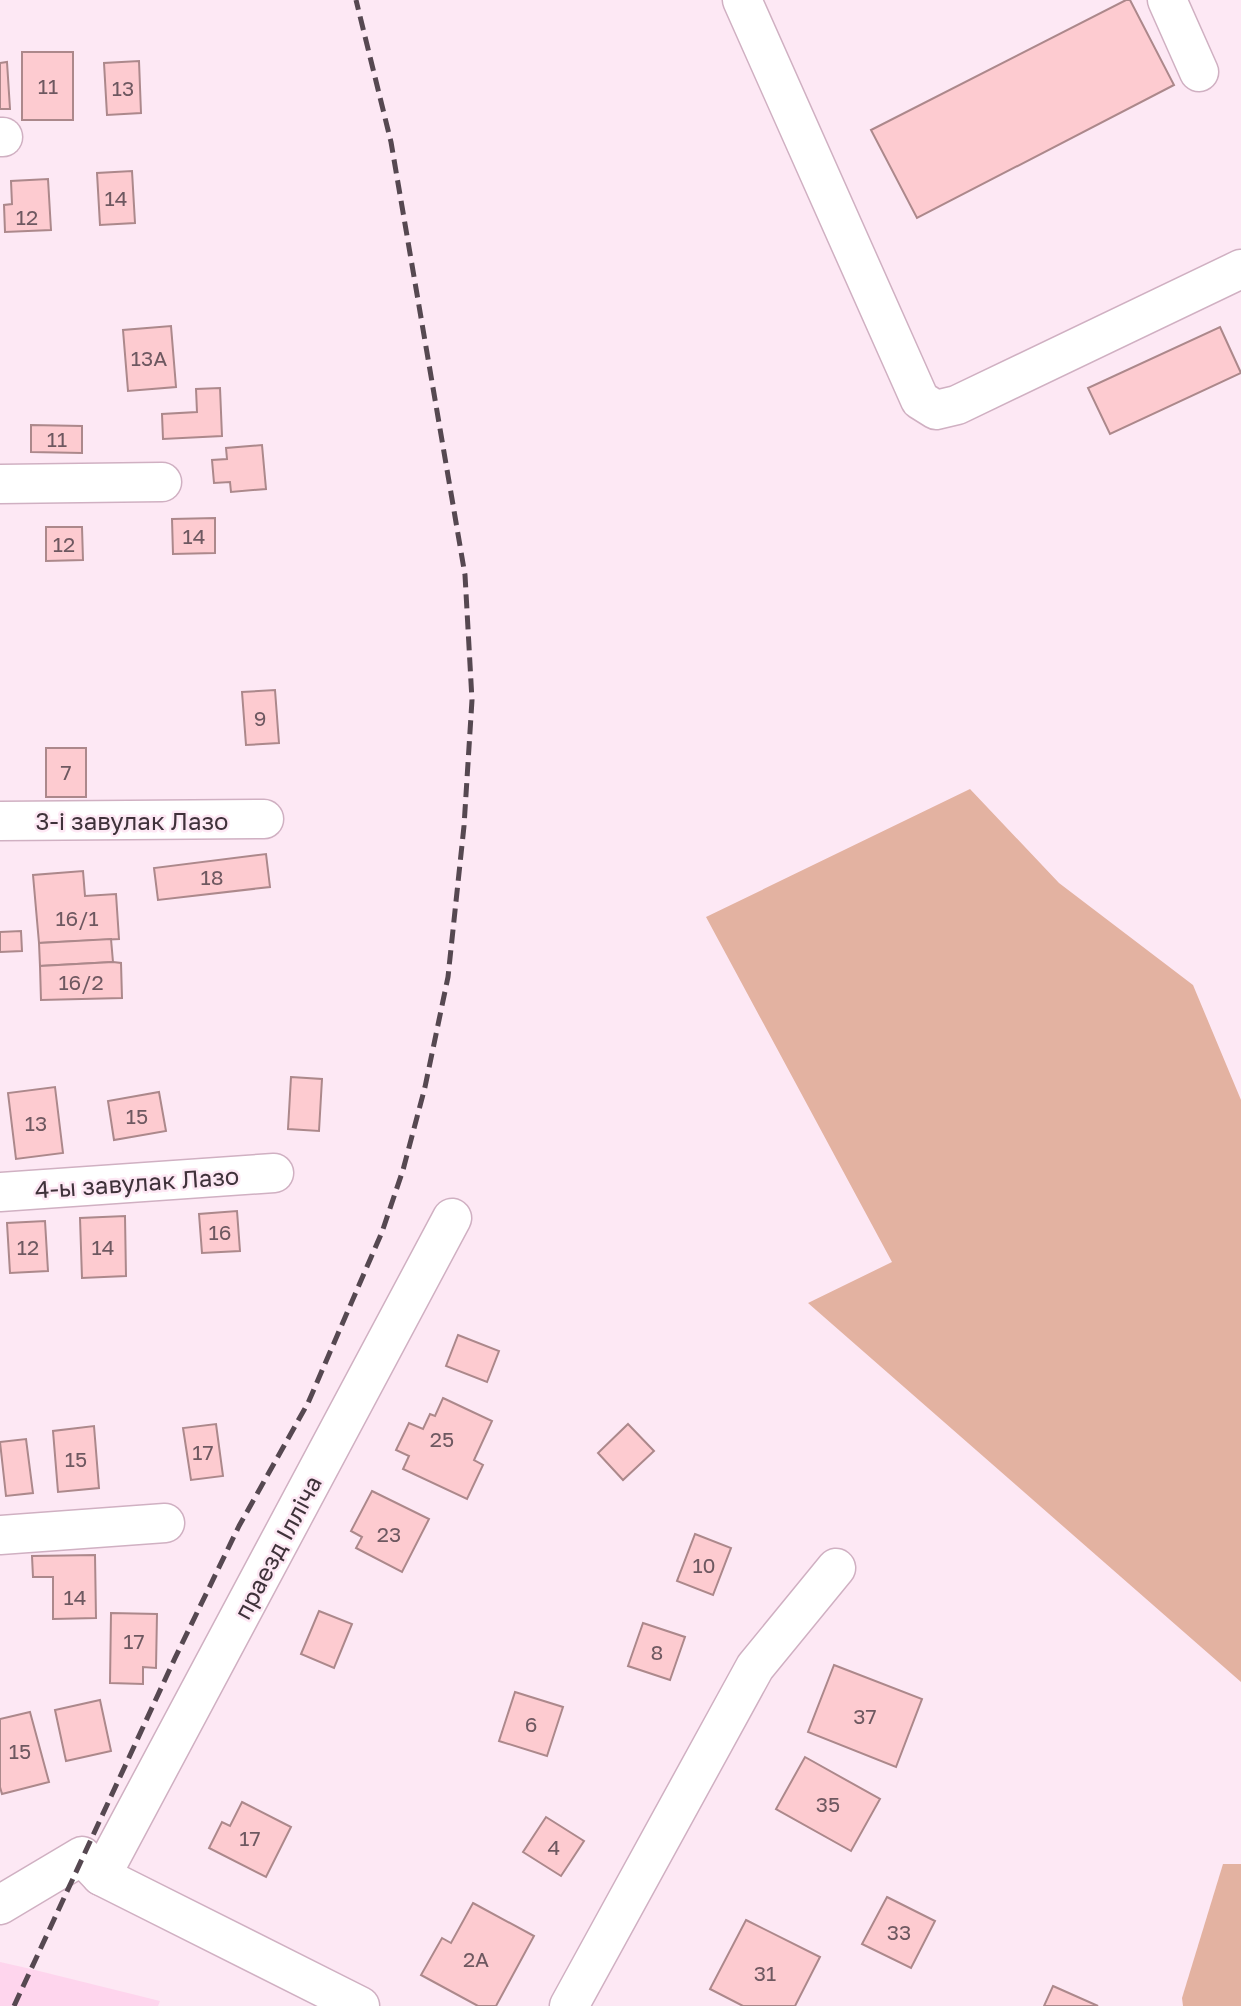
<svg xmlns="http://www.w3.org/2000/svg" width="1241" height="2006" font-family="'Golos Text',sans-serif">
<rect width="100%" height="100%" fill="#fde8f4"/>
<polygon fill="#fed5ed" points="0,1962 31,1969 160,2001 158,2006 0,2006"/>
<g fill="#e3b2a1">
<polygon points="970,789 1059,883 1193,985 1241,1100 1241,1682 808,1303 892,1262 706,917"/>
<polygon points="1223,1864 1241,1864 1241,2006 1183,2006 1182,1998"/>
</g>
<g fill="#fdcbd0" stroke="#ac888b" stroke-width="2">
<polygon points="1126,0 1130,0 1174,85 917,218 871,130"/>
<rect x="22" y="52" width="51" height="68"/>
<polygon points="139,61 141,113 107,115 104,63"/>
<polygon points="7,62 10,109 0,109 0,63"/>
<polygon points="132,171 135,223 100,225 97,173"/>
<polygon points="48,179 51,230 5,232 4,205 12,204 11,181"/>
<polygon points="171,326 176,387 128,391 123,330"/>
<polygon points="1220,327 1241,373 1110,434 1088,388"/>
<polygon points="220,388 222,436 163,439 162,414 197,412 196,389"/>
<polygon points="31,425 82,426 82,453 31,452"/>
<polygon points="262,445 266,489 231,492 230,482 214,483 212,460 227,459 226,448"/>
<polygon points="215,518 215,553 173,554 172,519"/>
<polygon points="46,527 82,527 83,560 46,561"/>
<polygon points="275,690 279,743 246,745 242,692"/>
<rect x="46" y="748" width="40" height="49"/>
<polygon points="266,854 270,887 158,900 154,868"/>
<polygon points="83,871 85,896 116,894 119,939 39,943 33,875"/>
<polygon points="21,931 22,951 0,952 0,932"/>
<polygon points="111,939 113,962 40,966 39,943"/>
<polygon points="113,962 121,963 122,998 41,1000 40,966"/>
<polygon points="291,1077 322,1079 319,1131 288,1129"/>
<polygon points="55,1087 63,1153 16,1159 8,1093"/>
<polygon points="159,1092 166,1131 114,1140 108,1101"/>
<polygon points="237,1211 240,1251 202,1253 199,1214"/>
<polygon points="125,1216 126,1276 82,1278 80,1218"/>
<polygon points="45,1221 48,1271 10,1273 7,1223"/>
<polygon points="458,1335 499,1351 487,1382 446,1366"/>
<polygon points="443,1398 492,1421 474,1460 483,1465 467,1499 403,1469 409,1456 396,1450 409,1423 423,1429 430,1414 435,1416"/>
<polygon points="216,1424 223,1476 191,1480 183,1428"/>
<polygon points="628,1424 654,1451 623,1480 598,1453"/>
<polygon points="94,1426 99,1488 58,1492 53,1431"/>
<polygon points="26,1439 33,1493 6,1496 0,1442"/>
<polygon points="372,1491 429,1519 402,1572 356,1548 362,1537 351,1531"/>
<polygon points="695,1534 731,1548 713,1595 677,1581"/>
<polygon points="95,1555 96,1618 53,1619 53,1577 33,1577 32,1556"/>
<polygon points="319,1611 352,1624 334,1668 301,1654"/>
<polygon points="111,1613 157,1614 156,1668 143,1667 143,1684 110,1683"/>
<polygon points="643,1623 685,1637 670,1680 628,1666"/>
<polygon points="834,1665 922,1699 896,1767 808,1732"/>
<polygon points="515,1692 563,1707 547,1756 499,1741"/>
<polygon points="100,1700 111,1751 66,1761 55,1710"/>
<polygon points="30,1712 49,1782 2,1794 0,1787 0,1719"/>
<polygon points="805,1757 880,1799 851,1851 776,1809"/>
<polygon points="242,1802 291,1827 266,1877 209,1848 222,1822 230,1826"/>
<polygon points="546,1817 584,1841 561,1876 523,1852"/>
<polygon points="887,1897 935,1921 911,1968 862,1944"/>
<polygon points="473,1903 534,1936 496,2006 478,2006 421,1975 442,1938 451,1943"/>
<polygon points="746,1920 820,1957 795,2006 743,2006 710,1989"/>
<polygon points="1053,1986 1098,2006 1044,2006"/>
</g>
<g fill="none" stroke-linecap="round" stroke-linejoin="round">
<g stroke="#d0b0c2" stroke-width="41">
<g id="minor">
<polyline points="742,0 920,400 936,410 957,405 1241,269"/>
<polyline points="1167,0 1199,72"/>
<polyline points="0,137 3,137"/>
<polyline points="0,484 162,482"/>
<polyline points="0,821 264,819"/>
<polyline points="0,1192 274,1173"/>
<polyline points="0,1535 165,1523"/>
<polyline points="101,1876 452,1218"/>
<polyline points="0,1905 82,1856 101,1876 360,2006"/>
<polyline points="569,2006 755,1667 836,1568"/>
</g>
</g>
<use href="#minor" stroke="#fff" stroke-width="38"/>
<polyline stroke="#564851" stroke-width="5" stroke-dasharray="14 7" stroke-linecap="butt" points="14,2006 175,1658 239,1526 308,1403 382,1232 403,1170 425,1087 448,977 464,826 472,700 465,575 391,142 356,0"/>
</g>
<g text-anchor="middle" dominant-baseline="central" stroke-width="5" stroke-linejoin="round" paint-order="stroke">
<g font-size="21" fill="#6e5860">
<text x="48" y="86">11</text>
<text x="123" y="88">13</text>
<text x="116" y="198">14</text>
<text x="27" y="217">12</text>
<text x="149" y="358">13А</text>
<text x="57" y="439">11</text>
<text x="194" y="536">14</text>
<text x="64" y="544">12</text>
<text x="260" y="718">9</text>
<text x="66" y="772">7</text>
<text x="212" y="877">18</text>
<text x="77" y="918">16/1</text>
<text x="81" y="982">16/2</text>
<text x="137" y="1116">15</text>
<text x="36" y="1123">13</text>
<text x="220" y="1232">16</text>
<text x="28" y="1247">12</text>
<text x="103" y="1247">14</text>
<text x="442" y="1439">25</text>
<text x="203" y="1452">17</text>
<text x="76" y="1459">15</text>
<text x="389" y="1534">23</text>
<text x="704" y="1565">10</text>
<text x="75" y="1597">14</text>
<text x="134" y="1641">17</text>
<text x="657" y="1652">8</text>
<text x="865" y="1716">37</text>
<text x="531" y="1724">6</text>
<text x="20" y="1751">15</text>
<text x="828" y="1804">35</text>
<text x="250" y="1838">17</text>
<text x="554" y="1847">4</text>
<text x="899" y="1932">33</text>
<text x="476" y="1959">2А</text>
<text x="765" y="1973">31</text>
</g>
<g font-size="24" fill="#3f323a" stroke="#fde8f4">
<text x="132" y="820">3-і завулак Лазо</text>
<text transform="translate(137 1182) rotate(-4)">4-ы завулак Лазо</text>
<text transform="translate(277 1547) rotate(-62)">праезд Ілліча</text>
</g>
</g>
</svg>
